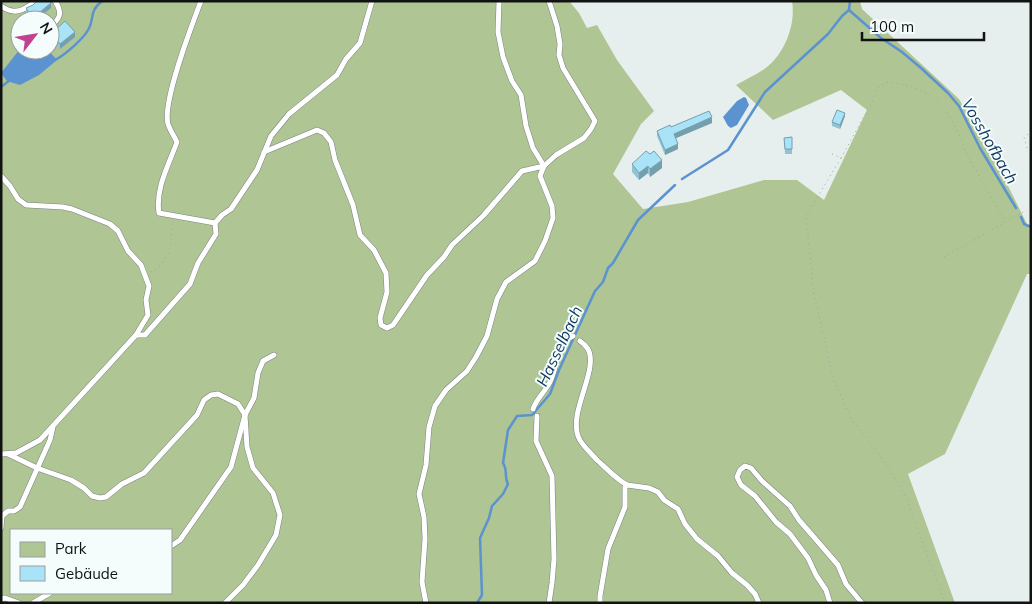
<svg xmlns="http://www.w3.org/2000/svg" width="1032" height="604" font-family="Mulish,sans-serif">
<rect width="100%" height="100%" fill="#e6efee"/>
<path fill="#afc594" fill-rule="evenodd" d="M1 1H569L579 13 587 28 597 25 617 60 654 111 641 124 613 174 643 209 688 202 764 180H797L824 200 867 110 841 90 773 120 736 85C746 79 758 74 767 67 785 53 796 24 792 1H860L862 9 959 99 990 150 1031 232V274H1027L945 454 908 474 955 603H1ZM20 20H50V50H20ZM11 530H171V593H11Z"/>
<g fill="#5b92d0">
<polygon points="20,49 48,50 57,60 39,75 20,85 7,81 1,73"/>
<polygon points="744,97 746,98 749,105 737,125 731,128 728,126 723,117 737,101"/>
</g>
<g fill="none" stroke-linecap="round" stroke-linejoin="round">
<g stroke="#5b92d0" stroke-width="2.5">
<polyline points="849,10 881,38 902,52 921,68 948,93 959,106 980,148 1016,208"/>
<path d="M55 60C65 55 87 36 90 26 94 15 90 11 102 1"/>
<polyline points="1,87 10,80"/>
<polyline points="682,179 728,150 765,92 828,34 842,16 849,10 850,1"/>
<polyline points="1021,217 1024,224 1031,227"/>
<path d="M477 603 482 595 480 538 489 518 492 506 503 494 508 484C504 477 508 470 503 463L508 430 517 416 532 415 550 394 559 370 595 291 603 282 608 268 613 263 638 220 675 185"/>
</g>
<g stroke="#7a8282" stroke-width="6">
<g id="service">
<path d="M201 1C192 25 162 102 168 124 170 130 174 136 177 142 169 164 155 189 159 213L215 223 222 215 231 209 257 170 271 136 289 114 337 75 346 59 360 43 372 1"/>
<polyline points="499,1 498,32 503,57 512,81 521,95 526,126 533,148 544,166"/>
<path d="M1 6C15 16 24 10 36 1"/>
<path d="M50 27C60 19 63 13 55 1"/>
<polyline points="264,152 317,130 324,133 331,142 335,160 353,205 360,235 374,250 386,273 387,292 380,318 381,325 387,328 393,325 427,275 444,257 452,245 483,216 522,171 544,166 556,155 584,138 591,129 595,121 563,68 559,55 560,44 557,26 549,1"/>
<polyline points="1,176 10,186 18,199 26,205 63,207 72,209 110,224 118,231 128,251 141,265 149,286 146,300 148,315 136,335 40,440 16,453 1,454"/>
<polyline points="136,335 145,335 190,284 198,263 216,234 215,223"/>
<path d="M580 341C583 343 586 346 588 349 599 370 569 410 578 436 581 445 591 453 597 460 607 469 615 478 627 485"/>
<path d="M533 409C536 399 545 392 550 382 557 368 557 343 573 336"/>
<polyline points="537,416 536,441 552,476 554,559 552,583 549,603"/>
<polyline points="8,454 37,468 71,480 84,488 92,496 100,498 106,497 122,484 144,473 197,415 204,400 211,395 218,394 238,404 245,415 247,447 253,468 273,493 280,515 276,535 258,565 243,585 225,603"/>
<polyline points="1,528 2,516 8,511 14,511 20,507 50,440 53,427"/>
<polyline points="171,546 180,540 231,467 245,415 254,398 258,373 263,361 274,355"/>
<polyline points="1,599 5,598 19,603"/>
<polyline points="33,603 50,593"/>
<polyline points="426,603 422,582 425,539 424,517 419,494 426,465 429,427 435,406 446,390 467,371 476,357 487,336 497,299 506,282 535,261 545,241 553,218 552,206 540,176 544,166"/>
<polyline points="600,603 600,596 608,549 625,507 625,487 627,485 649,488 658,492 664,500 678,509 685,524 697,539 718,556 732,573 747,585 755,594 759,603"/>
<polyline points="830,603 826,590 816,575 808,558 790,534 776,522 755,496 741,485 737,477 740,470 745,466 751,468 762,481 790,506 799,520 838,565 846,584 862,603"/>
</g>
</g>
<g stroke="#9fa6a5" stroke-width="1" stroke-dasharray="1 4" stroke-linecap="butt">
<polyline points="1027,148 1024,137 1031,132"/>
<polyline points="832,154 841,158 806,216 814,294 834,381 851,418 878,453 904,492 945,603"/>
<path d="M841 158 872 102 878 88 886 82C924 86 942 98 958 132 962 141 965 150 969 158 981 179 993 201 1006 222"/>
<polyline points="944,257 1027,210"/>
<path d="M151 272C171 261 172 243 172 222"/>
</g>
<use href="#service" stroke="#fff" stroke-width="5"/>
</g>
<g fill="#90c3d4">
<polygon points="26,8 51,8 42,15 42,17 44,20 31,20 26,13"/>
<polygon points="52,33 75,37 60,49 52,38"/>
<polygon points="845,116 840,129 832,126 832,122"/>
<polygon points="712,123 676,138 678,149 665,155 657,136 657,131 671,127"/>
<polygon points="792,137 792,154 785,154 784,138"/>
<polygon points="632,164 662,168 650,177 648,173 639,180 632,172"/>
</g>
<g fill="#769fad">
<polygon points="51,3 51,8 42,15 42,19 40,12"/>
<polygon points="75,32 75,37 60,49 60,44"/>
<polygon points="845,113 845,116 840,129 840,125"/>
<polygon points="712,117 712,123 674,139 674,134"/>
<polygon points="678,144 678,149 665,155 665,150"/>
<polygon points="662,160 662,168 650,177 650,169"/>
<polygon points="648,166 648,173 639,180 639,173"/>
</g>
<g fill="#a8e3f7" stroke="#769fad">
<polygon points="37,1 50,1 51,3 40,12 42,14 41,15 44,20 35,20 26,8 33,5"/>
<polygon points="65,21 75,32 60,44 52,33"/>
<polygon points="837,110 845,113 840,125 832,122"/>
<polygon points="709,111 712,117 674,134 678,144 665,150 657,131 670,125 671,127"/>
<polygon points="792,137 792,149 785,149 784,138"/>
<polygon points="646,151 650,154 654,151 662,160 650,169 648,166 639,173 632,164"/>
</g>
<g text-anchor="middle" dominant-baseline="central" stroke-width="4" stroke-linejoin="round" paint-order="stroke">
<g font-size="16" font-style="italic" fill="#0f365f" stroke="#f4fcfc">
<text transform="translate(990 141) rotate(60)">Vosshofbach</text>
<text transform="translate(559 346) rotate(-65)">Hasselbach</text>
</g>
</g>
<rect width="1032" height="604" fill="none" stroke="#101312" stroke-width="5"/>
<rect x="10" y="529" width="162" height="65" fill="#f4fcfc" stroke="#999f9e"/>
<rect x="20" y="542" width="25" height="15" fill="#afc594" stroke="#999f9e"/>
<text x="55" y="554" font-size="15" fill="#101312">Park</text>
<rect x="20" y="566" width="25" height="15" fill="#a8e3f7" stroke="#999f9e"/>
<text x="55" y="579" font-size="15" fill="#101312">Gebäude</text>
<g transform="translate(35 35) rotate(59)"><circle r="24" fill="#f4fcfc" stroke="#999f9e"/>
<path d="M0-4L9 19L0 12L-9 19Z" fill="#c14390"/>
<text y="-8" font-size="14" font-weight="bold" text-anchor="middle" fill="#101312">N</text>
</g>
<path d="M862 32v8h122v-8" fill="none" stroke="#101312" stroke-width="2.5"/>
<text x="870" y="32" font-size="15" fill="#101312" stroke="#f4fcfc" stroke-width="4" paint-order="stroke">100 m</text>
</svg>
